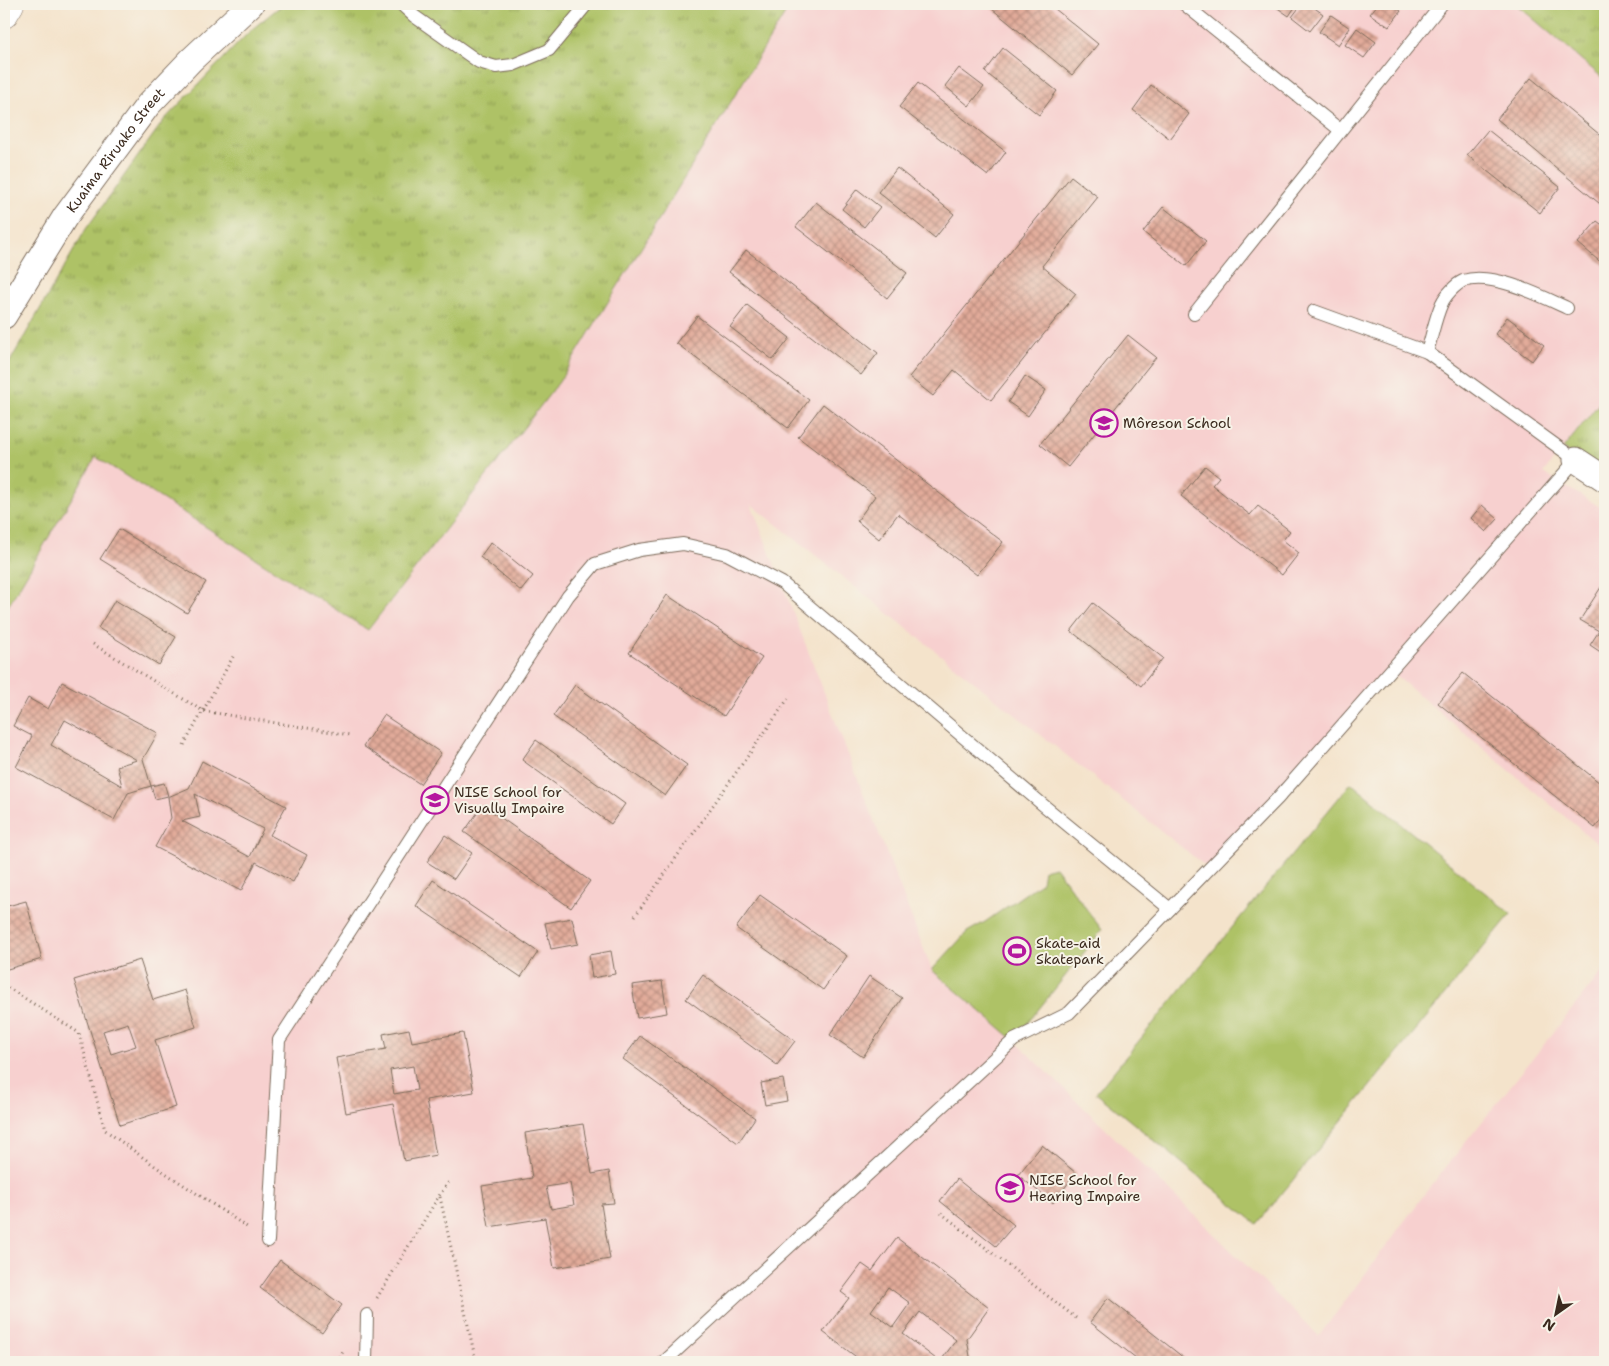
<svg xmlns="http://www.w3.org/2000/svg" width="1609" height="1366" font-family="'Shantell Sans',sans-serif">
<defs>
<pattern id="grass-tufts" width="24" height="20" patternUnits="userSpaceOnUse" patternTransform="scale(1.25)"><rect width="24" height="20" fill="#aec266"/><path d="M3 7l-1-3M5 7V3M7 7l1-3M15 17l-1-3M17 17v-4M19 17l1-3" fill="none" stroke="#8f9e53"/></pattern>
<pattern id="building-cross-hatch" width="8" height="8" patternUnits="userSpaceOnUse" patternTransform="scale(1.25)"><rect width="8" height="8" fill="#e2ab9a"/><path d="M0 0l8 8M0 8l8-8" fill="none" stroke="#b88b7d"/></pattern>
</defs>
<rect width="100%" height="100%" fill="#f7f3e8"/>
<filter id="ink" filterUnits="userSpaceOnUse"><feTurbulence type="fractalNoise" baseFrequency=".02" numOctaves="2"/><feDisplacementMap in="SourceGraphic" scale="10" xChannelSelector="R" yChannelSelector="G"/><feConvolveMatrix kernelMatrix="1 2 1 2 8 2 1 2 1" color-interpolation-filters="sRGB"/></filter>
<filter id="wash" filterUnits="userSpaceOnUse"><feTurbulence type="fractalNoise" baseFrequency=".0096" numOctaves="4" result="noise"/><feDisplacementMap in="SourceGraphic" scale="20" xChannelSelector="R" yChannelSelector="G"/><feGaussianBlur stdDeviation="1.12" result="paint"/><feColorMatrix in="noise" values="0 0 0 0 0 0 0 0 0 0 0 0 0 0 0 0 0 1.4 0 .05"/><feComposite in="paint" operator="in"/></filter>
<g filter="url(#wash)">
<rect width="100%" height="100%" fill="#f4e3cb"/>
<polygon fill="#f7d0cf" points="791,4 1516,4 1605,80 1605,396 1543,473 1605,510 1605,850 1390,671 1209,869 751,504 932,970 1014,1040 1319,1336 1426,1192 1605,968 1605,1362 4,1362 4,613 96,457 369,630 559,382"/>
<g fill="url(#grass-tufts)" stroke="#747642">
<polygon points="283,4 791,4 559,382 368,630 96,457 4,613 4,372 86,229 164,120 251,30"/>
<polygon points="1516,4 1605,4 1605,80"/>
<polygon points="1605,396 1605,479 1563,449"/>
</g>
<g fill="#aec266" stroke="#747642">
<polygon points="1351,783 1511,914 1257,1224 1096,1093"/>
<polygon points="1055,867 1102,930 1014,1040 932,970 967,932 985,922 1042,882 1044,870"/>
</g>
<g id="blocks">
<g fill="url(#building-cross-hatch)" fill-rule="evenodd">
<polygon points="986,4 1049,4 1098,44 1072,75"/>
<polygon points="1272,4 1297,4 1289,16"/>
<polygon points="1302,4 1309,4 1323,14 1310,31 1292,17"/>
<polygon points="1378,4 1391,4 1401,11 1389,27 1370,14"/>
<polygon points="1331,15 1350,28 1338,45 1319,32"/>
<polygon points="1357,28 1376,42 1364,58 1345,45"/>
<polygon points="1003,48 1057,91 1039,115 985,72"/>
<polygon points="959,68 984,87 969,106 945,86"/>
<polygon points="1531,78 1605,139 1605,208 1497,119"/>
<polygon points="918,83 1006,152 988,176 899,107"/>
<polygon points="1151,85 1189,114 1170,139 1133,110"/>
<polygon points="1488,130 1560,187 1540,213 1467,155"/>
<polygon points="897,168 954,214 935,238 878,192"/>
<polygon points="1071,176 1098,197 1042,266 1076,294 991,400 954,370 933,396 909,377"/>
<polygon points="857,189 880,207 864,227 842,209"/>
<polygon points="816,202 907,273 887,298 796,227"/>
<polygon points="1163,207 1206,241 1186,266 1143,232"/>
<polygon points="1597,221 1605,227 1605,266 1578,243"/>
<polygon points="746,250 878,353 861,375 729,272"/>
<polygon points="747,305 790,338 773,360 730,327"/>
<polygon points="697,316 809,400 788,428 676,343"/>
<polygon points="1507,317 1544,345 1532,361 1495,334"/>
<polygon points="1128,335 1156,357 1068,467 1040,444"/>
<polygon points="1025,376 1046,390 1028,416 1008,402"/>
<polygon points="823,404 1003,542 977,575 898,514 879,539 857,521 875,496 798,437"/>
<polygon points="1205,466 1219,477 1212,485 1250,515 1258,506 1290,531 1283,540 1299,553 1282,575 1181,496"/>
<polygon points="1482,505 1498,519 1486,532 1471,518"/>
<polygon points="119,529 206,582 187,613 100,559"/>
<polygon points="491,542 533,576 521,591 480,557"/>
<polygon points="1605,581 1605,655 1590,645 1599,631 1580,620"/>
<polygon points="667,595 762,658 724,716 629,653"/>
<polygon points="115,600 176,637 159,665 98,628"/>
<polygon points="1093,603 1163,658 1141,686 1071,631"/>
<polygon points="1463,673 1605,787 1605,815 1595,828 1438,703"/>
<path d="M62 682 158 733 143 759 151 786 128 793 114 820 16 767 32 736 13 726 28 698 48 709ZM65 720 137 760 117 766 122 786 51 745Z"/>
<polygon points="575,685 687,765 665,796 553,716"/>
<polygon points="384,715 441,753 420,784 363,746"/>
<polygon points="536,740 625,804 611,824 522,760"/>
<path d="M202 761 286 806 270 835 307 855 293 882 256 862 241 891 155 847 171 818 168 797 189 788ZM195 794 263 829 250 857 182 821 200 817Z"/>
<polygon points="164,783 168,796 155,799 151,786"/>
<polygon points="483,805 590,881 571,908 464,832"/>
<polygon points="445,835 472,853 454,879 427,862"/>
<polygon points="433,880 538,952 521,977 416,906"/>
<polygon points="760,895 847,956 823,990 736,928"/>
<polygon points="26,901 42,959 4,970 4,907"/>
<polygon points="572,918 578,944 551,949 545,923"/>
<polygon points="611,951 615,974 592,978 589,955"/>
<path d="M140 960 153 1000 185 990 196 1027 155 1040 176 1107 120 1125 74 980ZM128 1023 136 1046 111 1054 103 1031Z"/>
<polygon points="703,975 795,1041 777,1065 686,999"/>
<polygon points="869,976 902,998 863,1057 830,1035"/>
<polygon points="662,981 667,1013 637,1018 632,985"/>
<path d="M409 1029 412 1042 463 1033 474 1092 426 1100 436 1155 404 1161 393 1104 346 1113 336 1058 386 1049 383 1034ZM413 1066 417 1090 394 1094 390 1070Z"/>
<polygon points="640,1036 755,1118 738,1143 623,1059"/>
<polygon points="783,1079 787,1101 765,1105 761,1083"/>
<path d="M583 1124 592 1174 609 1171 614 1203 601 1204 610 1259 554 1268 545 1218 489 1227 482 1186 532 1178 525 1133ZM570 1183 574 1205 551 1209 546 1187Z"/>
<polygon points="1042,1145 1076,1173 1053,1203 1018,1175"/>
<polygon points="957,1179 1014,1225 996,1246 940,1201"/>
<path d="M897 1238 989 1308 967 1339 971 1362H863L823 1332 849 1298 841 1292 862 1264 872 1271ZM888 1287 910 1303 893 1327 871 1311ZM920 1312 956 1340 940 1362 903 1334Z"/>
<polygon points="280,1260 342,1305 322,1333 260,1288"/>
<polygon points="1108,1298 1189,1362 1141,1362 1090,1322"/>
</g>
</g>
</g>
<g filter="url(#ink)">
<use href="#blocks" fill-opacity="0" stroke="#7c6b5b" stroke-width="1"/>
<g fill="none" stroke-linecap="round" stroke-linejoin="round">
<g stroke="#7c6b5b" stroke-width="14">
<g id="lane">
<polyline points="401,4 414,16 479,62 496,67 513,65 549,50 587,4"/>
<polyline points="1184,4 1340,130"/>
<polyline points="1314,311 1427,352"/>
<polyline points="1194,314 1442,4"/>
<polyline points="268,1241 279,1040 568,596 595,564 639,550 683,544 727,554 782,583 1042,804 1170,909"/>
<polyline points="366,1362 367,1315"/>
<path d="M664 1362 1014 1040 1069 1013 1170 909 1278 798 1576 460 1427 352C1432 336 1435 318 1442 303 1445 296 1456 284 1463 281 1492 271 1541 296 1567 308"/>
</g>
</g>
<g stroke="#7c6b5b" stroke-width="27">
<g id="street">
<path id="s1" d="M4 316 65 217 148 105 191 60 251 4"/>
<polyline points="1576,460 1605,479"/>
</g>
</g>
<g stroke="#7c6b5b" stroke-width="29">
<polyline id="highway" points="4,14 10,4"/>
</g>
<g stroke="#7c6b5b" stroke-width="3" stroke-dasharray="1 4" stroke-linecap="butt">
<polyline points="93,644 203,711 350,735"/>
<polyline points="184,745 234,655"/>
<polyline points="635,916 788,699"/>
<polyline points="4,985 79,1033 105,1130 155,1166 247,1227"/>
<polyline points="440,1197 476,1362"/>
<polyline points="941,1213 1076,1318"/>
<polyline points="377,1298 439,1196 450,1180"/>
<polyline points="337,1362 344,1350"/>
</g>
<use href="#lane" stroke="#fff" stroke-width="12"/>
<use href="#street" stroke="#fff" stroke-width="25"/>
<use href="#highway" stroke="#fff" stroke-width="28"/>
</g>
</g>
<defs>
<g id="school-ring" transform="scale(1.4375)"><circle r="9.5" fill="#f7f3e8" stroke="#b5179e" stroke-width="1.5"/><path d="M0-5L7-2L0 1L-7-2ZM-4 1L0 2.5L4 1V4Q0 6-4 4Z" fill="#b5179e"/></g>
<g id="stadium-ring" transform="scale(1.4375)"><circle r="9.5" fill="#f7f3e8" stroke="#b5179e" stroke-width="1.5"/><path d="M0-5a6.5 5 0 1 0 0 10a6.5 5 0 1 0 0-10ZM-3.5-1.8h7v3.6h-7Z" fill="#b5179e"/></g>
</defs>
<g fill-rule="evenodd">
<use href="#school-ring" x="1104" y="423"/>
<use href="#school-ring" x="435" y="800"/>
<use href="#stadium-ring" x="1017" y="951"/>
<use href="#school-ring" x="1010" y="1188"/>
</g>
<g text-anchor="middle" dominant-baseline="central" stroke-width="4" stroke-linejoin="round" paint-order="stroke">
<g font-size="14" fill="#3b2a1e" stroke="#f7f3e8">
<text stroke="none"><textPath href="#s1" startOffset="200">Kuaima Riruako Street</textPath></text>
</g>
<g font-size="14" fill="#3b2a1e" stroke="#f7f3e8" text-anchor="start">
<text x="1123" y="423">Môreson School</text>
<text x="454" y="792">NISE School for<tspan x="454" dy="16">Visually Impaire</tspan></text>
<text x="1036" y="943">Skate-aid<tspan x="1036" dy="16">Skatepark</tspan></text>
<text x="1029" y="1180">NISE School for<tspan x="1029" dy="16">Hearing Impaire</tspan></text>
</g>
</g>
<rect width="1609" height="1366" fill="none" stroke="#f7f3e8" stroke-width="20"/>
<g transform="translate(1556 1314) rotate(213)" stroke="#f7f3e8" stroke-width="4" paint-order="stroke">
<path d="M0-4L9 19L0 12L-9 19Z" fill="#3b2a1e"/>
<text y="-8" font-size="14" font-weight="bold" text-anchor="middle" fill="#3b2a1e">N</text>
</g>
</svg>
